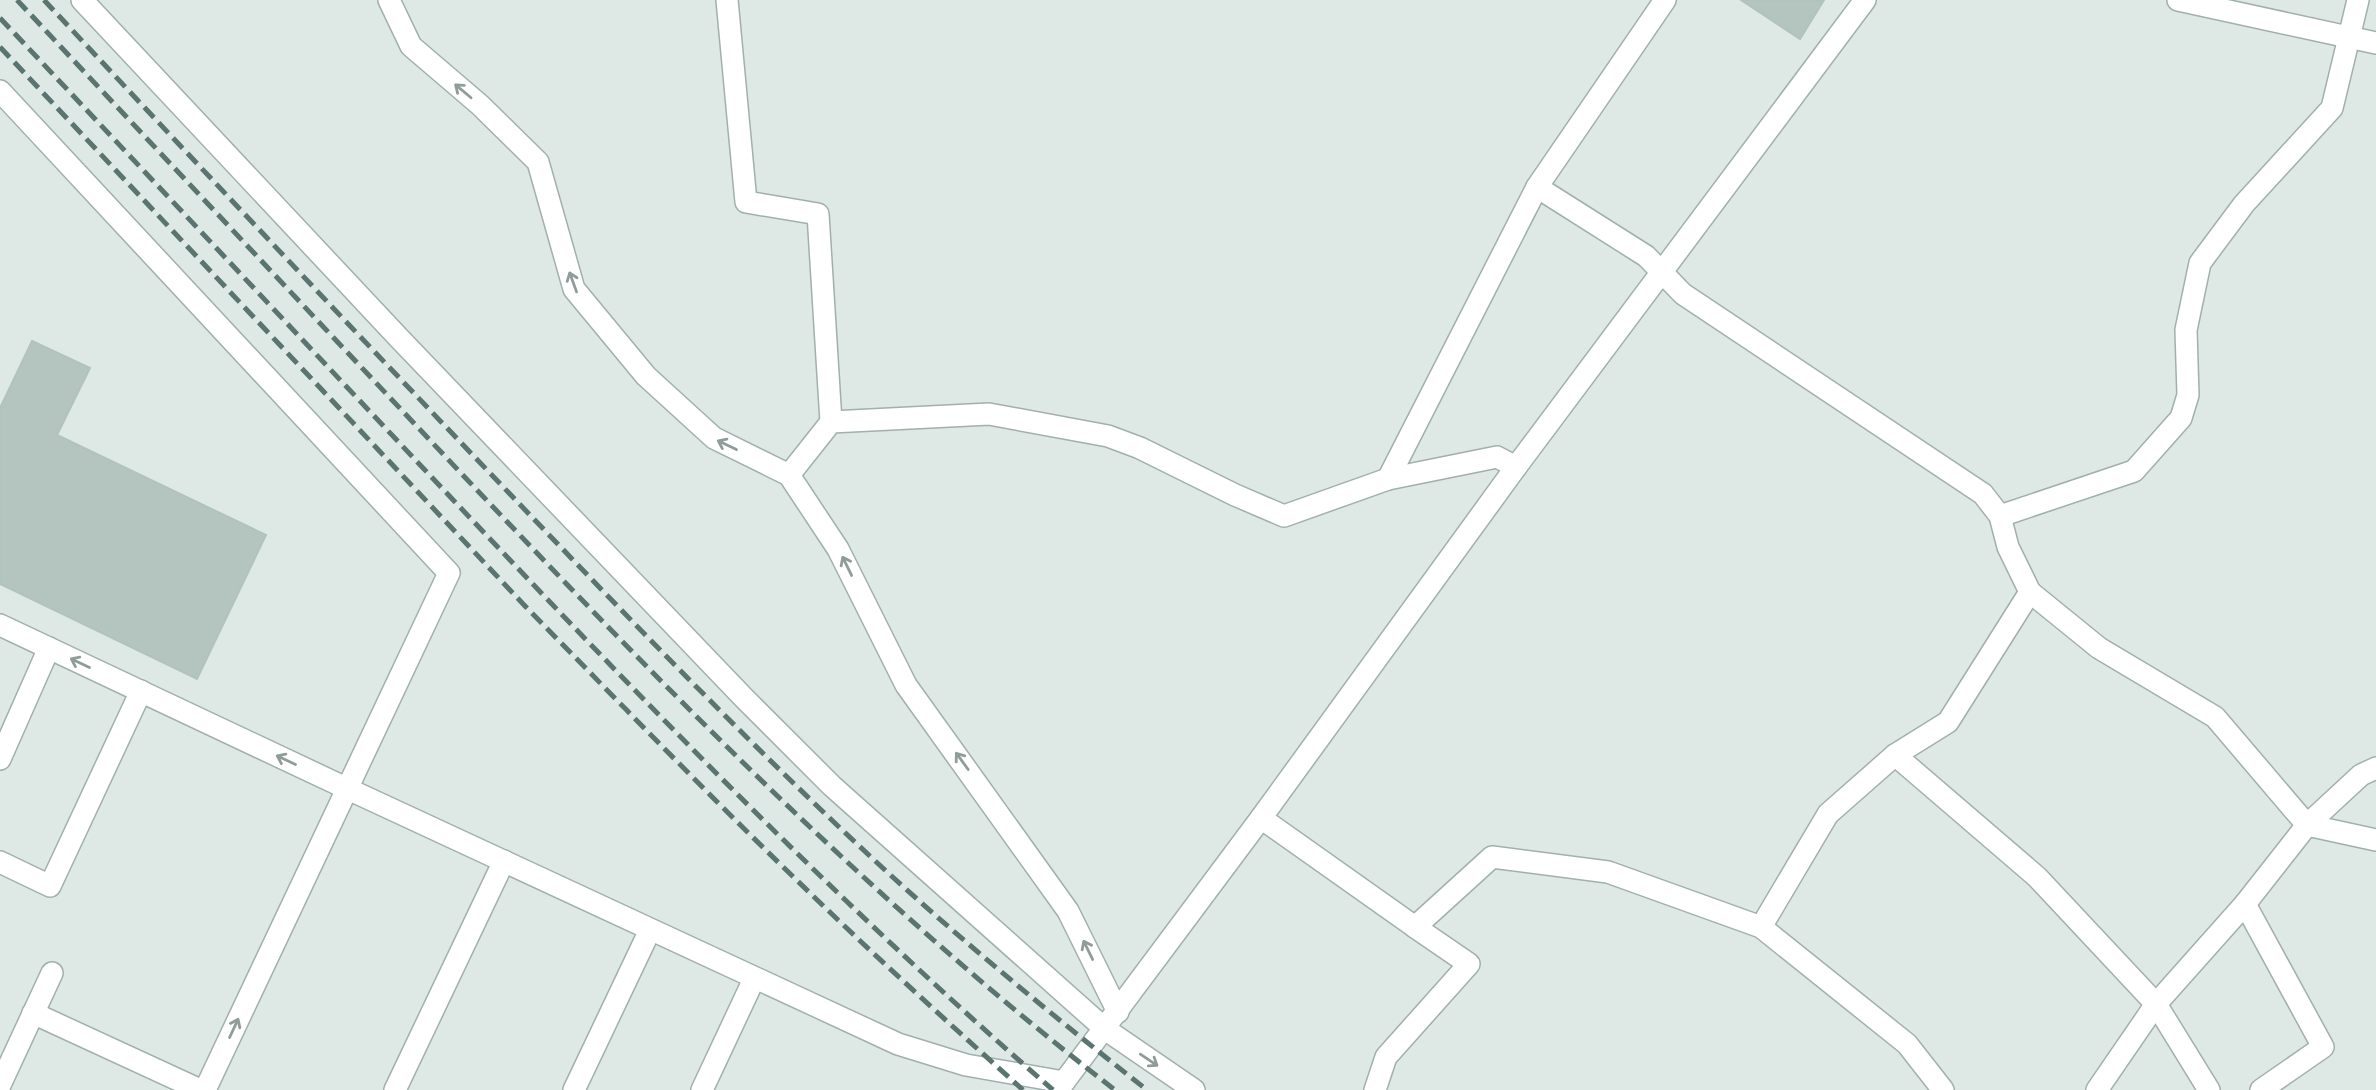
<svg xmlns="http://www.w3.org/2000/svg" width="2376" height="1090" font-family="'Fira Sans Condensed',sans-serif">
<rect width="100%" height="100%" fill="#dee9e6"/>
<g fill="#b4c4bf" stroke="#b1c3bd" stroke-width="2">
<polygon points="1741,0 1824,0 1800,39"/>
<polygon points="32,341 90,368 57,435 266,535 197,679 0,584 0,408"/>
</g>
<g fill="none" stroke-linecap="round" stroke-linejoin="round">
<g stroke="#a1b0ad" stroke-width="24">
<g id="minor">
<polyline points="82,0 398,337 744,698 832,786 1105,1029 1194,1090"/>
<polyline points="389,0 411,46 480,105 538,162 574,289 646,376 714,438 789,475 838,549 906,685 1068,911 1118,1012"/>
<polyline points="727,0 746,202 818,214 831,422"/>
<polyline points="2178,0 2376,43"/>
<polyline points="0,91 449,573 205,1090"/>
<polyline points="1537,187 1646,256 1683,294 1983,494 2000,516 2008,547 2030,592 2099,648 2215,717 2307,825 2376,840"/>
<polyline points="789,475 831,422 989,414 1108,436 1140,448 1235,495 1284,516 1388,479 1497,457 1516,467"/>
<polyline points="1388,479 1537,187 1665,0"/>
<polyline points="2000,516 2134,471 2181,418 2188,395 2186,330 2200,263 2244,204 2332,108 2358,0"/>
<polyline points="0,625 348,789 898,1044 966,1065 1064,1082"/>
<polyline points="1895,755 2037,877 2156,1004 2209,1090"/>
<polyline points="0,759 49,648"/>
<polyline points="1261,818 1415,927 1492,857 1608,872 1761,927 1907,1044 1943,1090"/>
<polyline points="0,862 50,886 141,691"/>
<polyline points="2245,904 2323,1047 2261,1090"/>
<polyline points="1761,927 1828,814 1895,755 1948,722 2030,592"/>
<polyline points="33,1013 200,1090"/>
<polyline points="0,1085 52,973"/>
<polyline points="395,1090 504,861"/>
<polyline points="574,1090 650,930"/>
<polyline points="702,1090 754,979"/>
<polyline points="1058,1090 1261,818 1516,467 1865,0"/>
<polyline points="1375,1090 1386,1057 1469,964 1415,927"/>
<polyline points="2097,1090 2156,1004 2245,904 2307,825 2361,775 2376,768"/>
</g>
</g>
<use href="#minor" stroke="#fff" stroke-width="21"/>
<g stroke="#5a7470" stroke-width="5" stroke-dasharray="14 7" stroke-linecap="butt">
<path d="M17 0C164 157 311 314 459 471 666 690 876 906 1115 1090"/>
<path d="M44 0C184 150 325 300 467 449 594 582 721 716 856 843 948 930 1047 1011 1147 1090"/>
<path d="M0 18C147 174 293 330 440 486 637 695 836 902 1053 1090"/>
<path d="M0 47 525 606C619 702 712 799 809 892 879 960 951 1025 1023 1090"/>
</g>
</g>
<defs><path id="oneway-shaft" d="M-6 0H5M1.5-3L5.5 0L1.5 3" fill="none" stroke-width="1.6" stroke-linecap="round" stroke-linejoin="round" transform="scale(1.75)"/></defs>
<g stroke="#909c9a">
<use href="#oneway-shaft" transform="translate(463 91) rotate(-140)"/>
<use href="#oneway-shaft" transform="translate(573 282) rotate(-110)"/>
<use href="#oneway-shaft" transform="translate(727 445) rotate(-154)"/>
<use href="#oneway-shaft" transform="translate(847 566) rotate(-116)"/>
<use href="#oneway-shaft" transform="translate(80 663) rotate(-155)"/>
<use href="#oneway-shaft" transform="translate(286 760) rotate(-155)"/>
<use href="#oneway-shaft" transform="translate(962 761) rotate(-126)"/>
<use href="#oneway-shaft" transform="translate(1088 950) rotate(-116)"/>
<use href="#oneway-shaft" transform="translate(234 1028) rotate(-65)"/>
<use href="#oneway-shaft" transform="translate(1149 1060) rotate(34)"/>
</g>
</svg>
